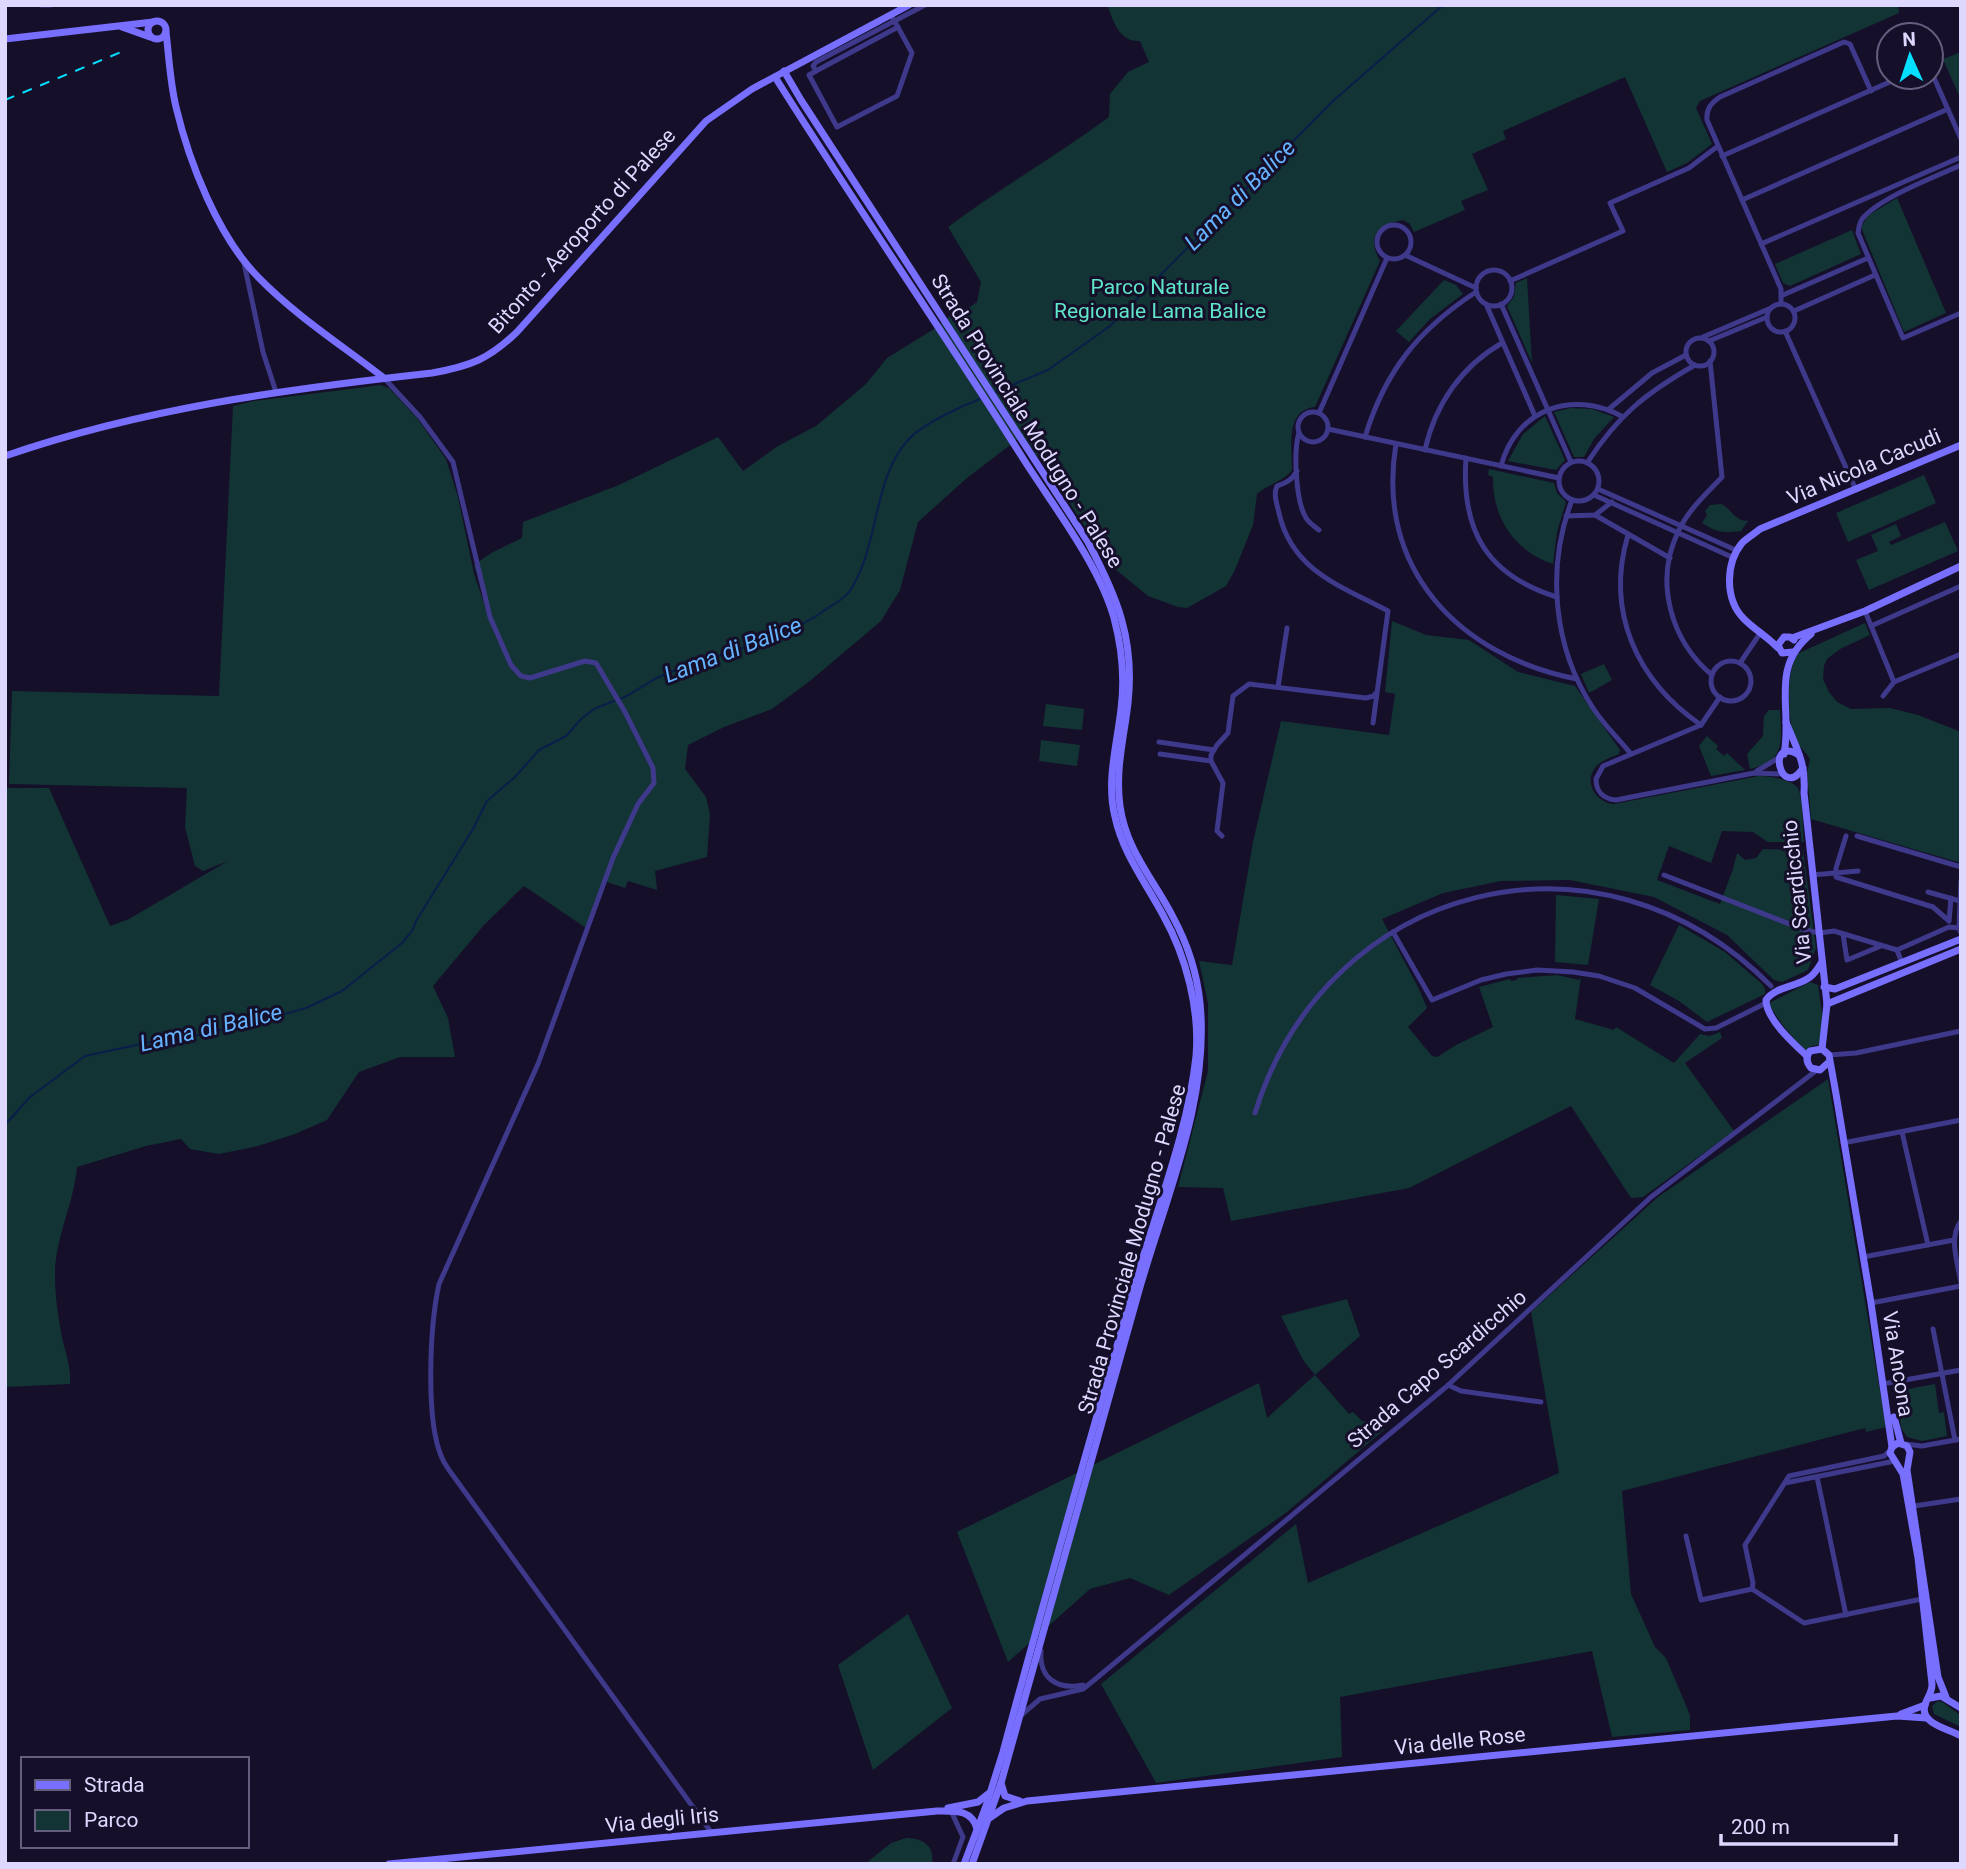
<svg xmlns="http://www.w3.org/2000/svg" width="1966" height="1869" font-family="Roboto,sans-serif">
<rect width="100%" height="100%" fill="#150f2a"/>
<g fill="#123434">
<path d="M1107 5H1898L1899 13 1700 101 1696 108 1712 144 1687 163 1667 172 1625 77 1503 131 1506 139 1472 154 1488 190 1461 201 1465 210 1414 232 1410 224 1403 220C1378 225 1366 236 1380 261L1315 407C1285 410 1292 447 1292 470 1283 482 1268 484 1257 494L1253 525 1234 572 1226 586 1187 608 1178 607 1148 596 1109 564 1054 479 1022 436 967 478 918 522 900 590 881 621 810 681 772 709 724 727 688 745 685 769 706 797 710 814 707 857 655 871 657 890 628 881 625 888 604 881 586 928 524 886 484 925 433 986 448 1018 455 1057H400L359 1072 327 1120 295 1134 258 1146 219 1154 190 1149 181 1139 146 1146 77 1167C74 1204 54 1240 55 1277 55 1298 59 1322 63 1342 67 1357 71 1368 70 1384L5 1387V788H49L110 926 129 919 228 861 203 871 195 866 185 827 187 788 9 784 12 691 219 696 233 406 254 401 358 388 380 385 389 388 417 418 446 459 458 497 474 574 497 641 474 565 491 553 522 538 523 522 619 485 718 437 743 471 778 446 816 426 866 384 887 358 934 329 950 316 961 313 977 302 981 282 948 227C1000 188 1056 156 1109 117L1110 94 1128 72 1149 62 1140 41C1119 42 1114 22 1107 5Z"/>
<polygon points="1961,52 1961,100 1943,59"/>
<polygon points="1897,198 1946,313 1904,332 1861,227 1869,215"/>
<polygon points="1852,230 1861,254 1790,286 1783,283 1775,264"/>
<polygon points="1527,278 1532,363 1507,306 1514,297 1516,283"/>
<polygon points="1444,280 1456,285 1463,294 1430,319 1409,342 1396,331"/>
<polygon points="1571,408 1592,409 1614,417 1594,439 1584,457 1574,457 1554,412"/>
<polygon points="1545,416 1565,460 1556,470 1508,461 1523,434"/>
<path d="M1489 469 1554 483 1557 493 1566 502 1557 532 1553 564C1514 551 1492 517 1493 477L1488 475Z"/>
<polygon points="1924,475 1936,503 1848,542 1836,513"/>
<path d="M1721 504C1731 508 1734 521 1748 521L1741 531C1724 533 1717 533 1702 523L1707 515 1705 511 1710 505Z"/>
<polygon points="1945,522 1958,551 1869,590 1856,560 1878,551 1871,535 1896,524 1901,536 1889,542 1891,545"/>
<path d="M1392 621 1426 635 1469 640 1518 672 1575 686 1620 750 1619 754C1611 757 1600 761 1595 768 1583 784 1598 803 1614 804L1759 776C1770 776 1789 779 1797 787 1803 793 1803 832 1804 842H1768L1753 832 1722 831 1711 863 1669 846 1657 880 1720 904 1733 869 1737 853 1745 860 1756 858 1763 849 1803 850 1816 948 1808 970 1782 982 1774 980 1727 935 1654 897 1570 880 1501 881 1443 893 1382 919 1418 987 1427 1008 1408 1027 1432 1056 1437 1057 1456 1045 1493 1027 1479 987 1510 979 1511 981 1517 980V978L1557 975 1579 980 1581 977 1575 1019 1614 1030 1616 1027 1674 1063 1700 1034 1710 1036 1720 1032 1722 1038 1685 1063 1734 1131 1643 1197 1631 1198 1571 1106 1409 1188 1231 1221 1223 1188 1178 1187 1208 1071V1003L1199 961 1232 965 1253 842 1281 721 1389 735 1395 694 1385 692Z"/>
<path d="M1865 623 1870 635 1840 649 1827 659 1824 666 1823 679 1829 692 1837 702 1851 709 1890 708 1918 715 1961 732V863L1811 819 1807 772 1810 760C1807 752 1802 750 1797 743 1787 727 1785 667 1799 653Z"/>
<polygon points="1604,664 1612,680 1589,693 1581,674"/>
<polygon points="1046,704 1084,709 1082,730 1043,726"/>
<path d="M1769 710H1780C1781 740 1787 761 1750 769L1747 754 1763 736 1764 716Z"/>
<polygon points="1707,736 1718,746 1716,749 1724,756 1727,753 1745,770 1711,776 1699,746"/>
<polygon points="1041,740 1080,745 1077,766 1039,761"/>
<polygon points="1556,895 1599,899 1588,965 1555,962"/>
<polygon points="1679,925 1725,952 1762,984 1765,989 1765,994 1707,1022 1679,1001 1650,985"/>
<polygon points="1810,982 1818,985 1823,1021 1820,1045 1811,1046 1806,1052 1784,1027 1769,1005 1771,1002"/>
<polygon points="1828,1079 1886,1427 1866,1432 1865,1428 1622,1491 1631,1594 1655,1647 1666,1658 1690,1715 1690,1730 1612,1737 1592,1651 1340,1697 1342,1757 1156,1783 1101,1684 1296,1524 1308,1583 1559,1473 1531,1312 1658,1197"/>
<polygon points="1347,1299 1360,1336 1315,1375 1349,1414 1353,1412 1362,1421 1379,1423 1384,1430 1287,1512 1169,1595 1130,1578 1090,1589 1008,1662 957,1532 1259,1383 1267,1418 1315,1375 1303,1360 1281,1316"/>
<polygon points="1935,1384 1939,1413 1944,1412 1947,1436 1922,1441 1907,1437 1901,1428 1897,1391"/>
<polygon points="908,1614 952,1708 873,1770 838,1665"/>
<path d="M1938 1701C1946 1702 1952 1711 1961 1715V1727L1934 1714 1932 1706Z"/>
<path d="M906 1838C923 1838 935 1846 932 1864H865L891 1843Z"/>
</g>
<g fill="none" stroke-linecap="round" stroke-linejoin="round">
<g stroke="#091e4a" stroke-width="2">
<polyline points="993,393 1048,370 1110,326 1333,101 1443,5"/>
<path d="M620 699C635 693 647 682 661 676 718 652 777 645 828 608 834 604 844 599 849 592 880 547 872 479 908 440 922 424 962 406 982 398"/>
<polyline points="5,1125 30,1097 85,1056 169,1038 198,1035 259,1021 306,1008 342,991 402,943 412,931 416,921 473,829 487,801 515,777 539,750 566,736 581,719 594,709 614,701"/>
</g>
<g stroke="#3f398b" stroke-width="5">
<polyline points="41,5 51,5"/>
<path d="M891 15C898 27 905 40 912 53L897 96 837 127 809 75 816 71 813 66 816 62 925 5"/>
<polyline points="816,71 898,27"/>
<polyline points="1931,71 1961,139"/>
<polyline points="1722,156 1901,77"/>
<path d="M1961 165C1935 177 1881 197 1863 218 1859 222 1859 228 1858 233L1903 338 1961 313"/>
<polyline points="1742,200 1948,109"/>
<circle cx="1394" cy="242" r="17"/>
<polyline points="1761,244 1961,157"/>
<polyline points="1405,255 1476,288"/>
<polyline points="244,263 263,352 276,392"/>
<circle cx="1494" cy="288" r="18"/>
<polyline points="1510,281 1623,231 1610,203 1689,168 1718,146"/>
<polyline points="1783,295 1868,258"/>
<polyline points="1486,304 1535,416"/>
<polyline points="1501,304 1571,462"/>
<path d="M1781 304V289L1707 120C1706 109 1711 103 1720 97L1844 42 1850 44 1871 91"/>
<circle cx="1781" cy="318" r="14"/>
<polyline points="1794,311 1875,275"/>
<polyline points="1785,331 1856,490"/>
<polyline points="1703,337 1771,308"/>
<circle cx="1700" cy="352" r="14"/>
<polyline points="1709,341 1767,317"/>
<path d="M1710 361 1722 477C1706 494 1688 510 1678 532 1654 582 1671 641 1712 675"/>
<path d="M384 378 420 417 453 462 490 617 511 665 521 676 530 678 585 661 596 663 625 712 653 768 654 783 638 804 613 858 538 1064 439 1284C430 1325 425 1420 442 1458 446 1467 452 1474 457 1481L711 1832"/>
<polyline points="1609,409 1652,373 1686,355"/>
<circle cx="1313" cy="427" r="15"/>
<polyline points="1319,413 1387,258"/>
<polyline points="1328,429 1559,478"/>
<path d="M1299 433C1293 452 1296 502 1306 518 1309 523 1314 526 1319 530"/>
<path d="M1365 437C1385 371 1419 329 1476 292"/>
<path d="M1396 444C1375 569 1459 656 1577 679"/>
<path d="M1425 450C1435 404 1462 366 1502 343"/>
<path d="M1466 458C1461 530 1486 575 1557 597"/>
<circle cx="1579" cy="481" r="20"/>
<path d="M1587 463C1618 415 1646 393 1695 365"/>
<path d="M1501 466C1516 409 1573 389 1623 417"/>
<path d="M1297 471C1292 480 1286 483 1277 486 1273 495 1277 504 1279 513 1292 571 1341 586 1388 611L1373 723"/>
<polyline points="1598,489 1738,551"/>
<polyline points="1594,495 1734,558"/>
<path d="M1572 500C1546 568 1553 647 1593 708 1604 725 1619 739 1631 754"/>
<polyline points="1595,515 1670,558"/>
<polyline points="1566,516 1595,515 1612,502"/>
<path d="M1628 535C1605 612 1637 681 1701 725"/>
<polyline points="1865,611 1894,682"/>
<polyline points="1871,626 1961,586"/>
<circle cx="1731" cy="681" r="20"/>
<polyline points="1740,663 1761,632"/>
<polyline points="1278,687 1287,628"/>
<polyline points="1883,696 1894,682 1961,654"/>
<path d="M1720 697 1701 725 1603 766 1596 779C1596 791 1603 799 1616 800L1754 773 1783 774"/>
<polyline points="1159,742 1214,750"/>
<polyline points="1160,754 1211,761"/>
<polyline points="1757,771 1780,757"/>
<polyline points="1222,836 1217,831 1223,783 1211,761 1211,755 1217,745 1228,733 1233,696 1249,684 1366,698 1374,696 1375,694"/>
<polyline points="1846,836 1836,868 1836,877 1933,907 1949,921"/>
<polyline points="1857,836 1961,867"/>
<polyline points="1664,875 1805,930 1819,933 1834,931 1897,950 1902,963"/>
<polyline points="1812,875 1858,871"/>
<polyline points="1961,880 1959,928 1961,933"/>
<polyline points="1928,892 1960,901"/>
<polyline points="1949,921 1951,898"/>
<polyline points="1393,932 1432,1000 1481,980 1506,974 1537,970 1573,972 1599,976 1635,988 1705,1029 1716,1028 1766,1003"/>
<polyline points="1843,934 1847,960 1881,946"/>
<polyline points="1897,950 1949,927 1959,928"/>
<polyline points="1829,1055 1856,1053 1961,1031"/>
<path d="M1255 1113C1327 881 1600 813 1771 986"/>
<polyline points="1902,1132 1928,1245"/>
<polyline points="1843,1143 1961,1120"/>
<path d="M1961 1221C1948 1237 1958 1264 1961 1283"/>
<polyline points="1863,1257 1954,1240"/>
<polyline points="1871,1303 1961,1286"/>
<polyline points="1933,1329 1955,1440"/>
<polyline points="1888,1383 1961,1370"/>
<polyline points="1448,1385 1461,1391 1541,1402"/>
<polyline points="1905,1444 1922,1446 1961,1439"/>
<polyline points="1817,1477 1846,1615"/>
<polyline points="1785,1483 1895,1461"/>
<polyline points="1914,1506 1961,1499"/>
<polyline points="1686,1536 1701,1600 1752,1589 1804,1623 1922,1599"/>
<polyline points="1752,1589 1753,1583 1745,1545 1789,1476 1884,1456 1891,1450"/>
<path d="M1041 1651C1039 1679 1058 1690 1083 1685"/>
<polyline points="1019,1717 1040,1699 1083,1689 1093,1681 1446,1387 1651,1197 1817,1070"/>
<polyline points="951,1811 963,1837 953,1864"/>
</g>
<g stroke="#786fff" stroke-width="7">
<circle cx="157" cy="30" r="9"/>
<polyline points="122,27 150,37"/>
<path d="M166 32C169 57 170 82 176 107 189 162 218 237 259 278 296 316 343 346 384 378"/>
<polyline points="5,39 153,22"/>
<path d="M784 71 801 100 1088 542C1117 597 1135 639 1128 703 1124 738 1115 770 1120 806 1126 850 1154 880 1173 917 1187 943 1197 973 1200 1003 1210 1101 1164 1201 1138 1294 1092 1457 1047 1620 1001 1783L972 1864"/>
<path d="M775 77C856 206 943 331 1024 460 1054 507 1099 565 1114 618 1122 648 1125 678 1121 709 1117 745 1106 781 1115 817 1123 854 1146 883 1163 915 1186 956 1200 1009 1196 1056 1188 1134 1153 1218 1132 1294 1088 1446 1044 1599 1003 1752L986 1806 964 1864"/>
<path d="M5 456C144 408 287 389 432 373 471 366 489 359 517 332L706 121 752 89 909 5"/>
<polyline points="1792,638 1865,611 1961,566"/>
<path d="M1778 648C1768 637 1755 630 1744 619 1725 600 1725 564 1742 543 1747 538 1754 534 1760 529L1961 445"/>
<polyline points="1793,652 1782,653 1778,645 1784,637 1790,637 1794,640"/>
<path d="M1786 722C1797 750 1806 762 1804 793L1827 1004 1822 1049"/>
<path d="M1784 754C1793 709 1769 668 1811 634"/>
<path d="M1799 755C1765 735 1781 802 1803 768"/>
<polyline points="1824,987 1835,989 1961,939"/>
<polyline points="1827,1004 1961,949"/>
<polyline points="1822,1049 1829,1055 1836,1094 1871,1303 1892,1447"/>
<path d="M1822 1049 1810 1051C1806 1056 1806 1062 1811 1068L1820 1070 1829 1062"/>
<path d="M1807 1056C1794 1044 1766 1019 1766 1000 1775 987 1794 987 1807 979 1814 976 1818 968 1822 962"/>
<polyline points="1894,1417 1901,1443"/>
<path d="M1946 1697 1938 1677 1907 1470 1910 1452 1907 1446 1898 1443 1892 1447 1890 1453 1903 1474 1918 1558 1932 1684C1932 1694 1927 1697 1925 1705 1919 1724 1950 1729 1961 1736"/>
<polyline points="1930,1698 1941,1696 1961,1708"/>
<polyline points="1901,1714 1925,1705"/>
<polyline points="1001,1783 1005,1796 1020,1801"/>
<polyline points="948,1808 978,1802 988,1794"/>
<polyline points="988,1819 1004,1808 1027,1801 1897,1716 1927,1718"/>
<path d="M389 1864 937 1811C954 1811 972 1809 977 1829"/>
</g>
<polyline stroke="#04deff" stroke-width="2" stroke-dasharray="10 9" stroke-linecap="butt" points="5,100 126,50"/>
</g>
<g text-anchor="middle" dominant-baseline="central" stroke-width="6" stroke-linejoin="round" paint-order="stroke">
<g font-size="21" fill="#ded8ff" stroke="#150f2a">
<text transform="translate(582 231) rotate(-48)">Bitonto - Aeroporto di Palese</text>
<text transform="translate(1027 421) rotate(58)">Strada Provinciale Modugno - Palese</text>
<text transform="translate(1864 467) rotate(-23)">Via Nicola Cacudi</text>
<text transform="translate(1797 892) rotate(-96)">Via Scardicchio</text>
<text transform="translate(1132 1249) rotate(-74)">Strada Provinciale Modugno - Palese</text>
<text transform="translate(1898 1364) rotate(81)">Via Ancona</text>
<text transform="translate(1437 1369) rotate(-41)">Strada Capo Scardicchio</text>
<text transform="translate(1460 1741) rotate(-6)">Via delle Rose</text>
<text transform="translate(662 1820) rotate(-6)">Via degli Iris</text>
</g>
<g font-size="21" fill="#5fe5c8" stroke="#150f2a">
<text x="1160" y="287">Parco Naturale<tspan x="1160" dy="24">Regionale Lama Balice</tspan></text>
</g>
<g font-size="23" font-style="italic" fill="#66b3ff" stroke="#150f2a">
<text transform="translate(1240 195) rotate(-45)">Lama di Balice</text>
<text transform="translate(733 650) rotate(-21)">Lama di Balice</text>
<text transform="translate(211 1028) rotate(-13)">Lama di Balice</text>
</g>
</g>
<rect width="1966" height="1869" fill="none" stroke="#ded8ff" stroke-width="14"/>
<rect x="21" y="1757" width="228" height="91" fill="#150f2a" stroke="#655f7f" stroke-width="2"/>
<rect x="35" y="1780" width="35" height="10" fill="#786fff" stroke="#655f7f" stroke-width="2"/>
<text x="84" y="1792" font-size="21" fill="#ded8ff">Strada</text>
<rect x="35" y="1810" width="35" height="21" fill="#123434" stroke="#655f7f" stroke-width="2"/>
<text x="84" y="1827" font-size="21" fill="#ded8ff">Parco</text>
<g transform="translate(1910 56) rotate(357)"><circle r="33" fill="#150f2a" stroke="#655f7f" stroke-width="2"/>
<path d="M0-5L12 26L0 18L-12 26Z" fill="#04deff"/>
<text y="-10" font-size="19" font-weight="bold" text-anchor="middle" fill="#ded8ff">N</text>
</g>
<path d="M1721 1834v10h175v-10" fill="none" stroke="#ded8ff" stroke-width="3.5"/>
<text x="1731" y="1834" font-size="21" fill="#ded8ff" stroke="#150f2a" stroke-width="5" paint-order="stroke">200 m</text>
</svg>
